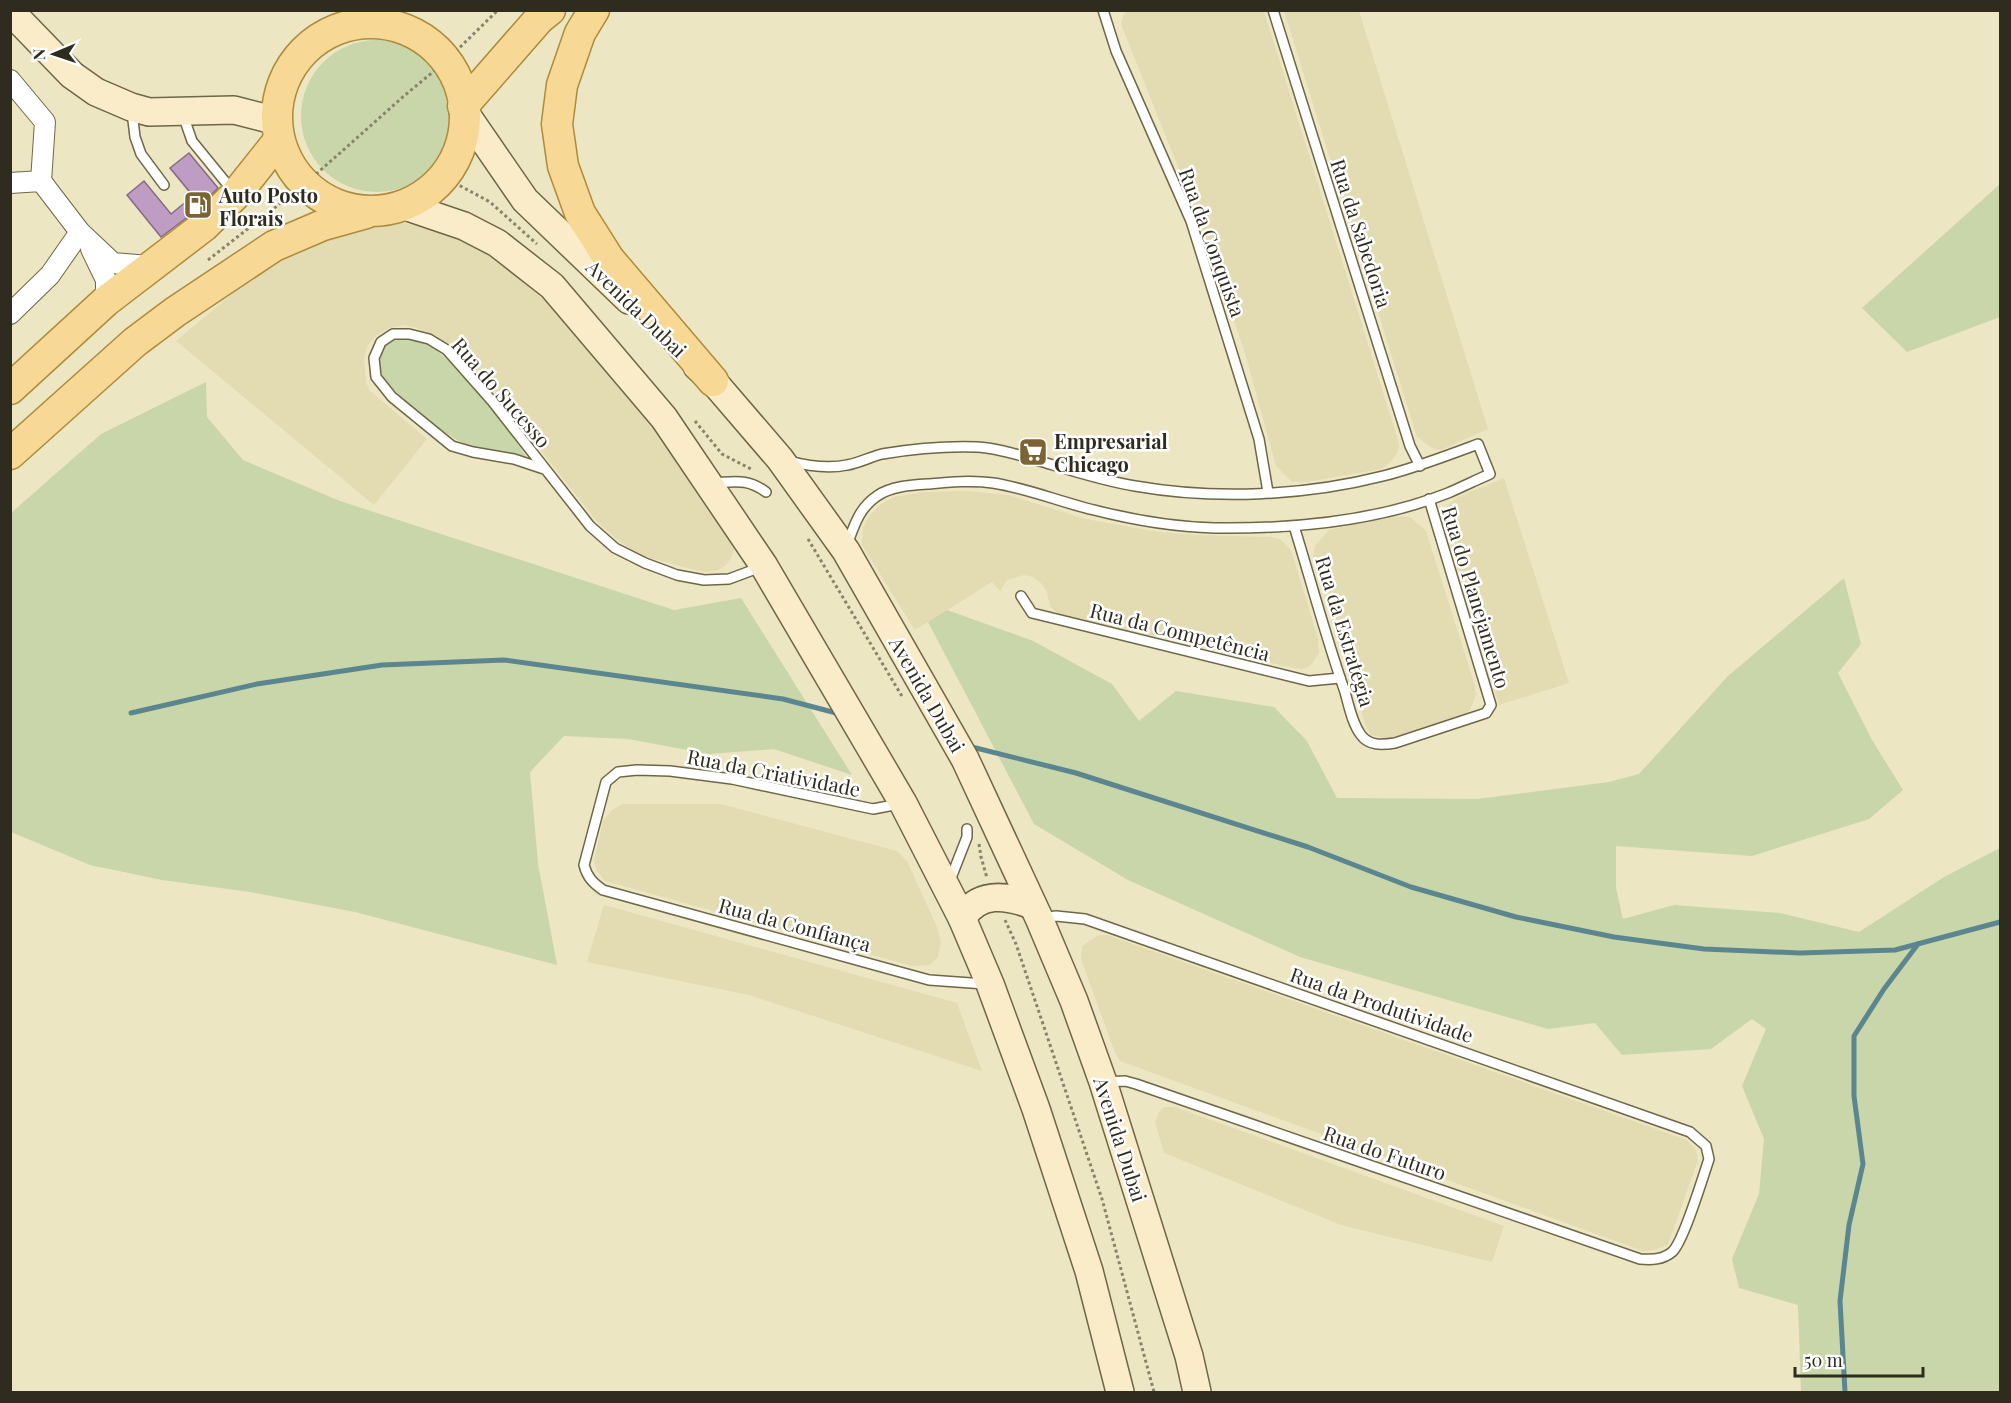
<svg xmlns="http://www.w3.org/2000/svg" width="2011" height="1403" font-family="'Playfair Display',serif">
<rect width="100%" height="100%" fill="#ede6c3"/>
<g fill="#e3dbb2">
<polygon points="1129,10 1264,11 1398,440 1399,447 1397,453 1391,462 1381,469 1307,482 1292,482 1276,466 1245,353 1202,227 1121,24 1124,14"/>
<polygon points="1284,11 1359,11 1488,429 1441,450 1432,448 1417,437"/>
<polygon points="403,223 429,228 479,248 500,261 542,297 647,419 731,534 734,542 734,550 731,558 725,566 718,570 705,572 687,568 640,555 619,541 599,524 476,369 438,337 416,328 405,325 389,328 377,335 368,345 364,358 366,383 370,391 427,439 374,505 176,341 250,279 301,250 352,230 377,224"/>
<polygon points="1504,478 1569,683 1499,705 1443,519 1447,506 1458,497"/>
<polygon points="967,491 1008,495 1086,519 1159,532 1196,535 1272,537 1280,539 1291,550 1318,638 1319,653 1310,666 1303,669 1293,668 1058,614 1050,606 1047,592 1042,584 1033,577 1024,575 1007,580 1000,591 992,582 915,630 862,545 863,527 870,515 881,504 894,497 925,492"/>
<polygon points="1400,516 1410,517 1426,531 1475,686 1476,694 1470,710 1462,715 1394,737 1383,738 1371,735 1366,727 1313,557 1315,546 1329,530"/>
<polygon points="622,804 721,804 897,851 907,861 937,927 941,942 938,957 930,965 912,966 605,881 597,871 594,861 603,821 612,810"/>
<polygon points="604,905 957,1003 982,1071 749,995 587,962"/>
<polygon points="1099,935 1107,935 1687,1140 1696,1150 1698,1160 1668,1245 1654,1250 1643,1251 1120,1061 1114,1050 1081,959 1082,946"/>
<polygon points="1164,1107 1175,1107 1504,1226 1492,1262 1341,1225 1164,1153 1155,1122 1159,1112"/>
</g>
<g fill="#c8d6a9">
<circle cx="377" cy="116" r="76"/>
<polygon points="2000,184 2000,317 1907,352 1862,308"/>
<path d="M395 339C401 339 408 338 414 339 449 346 505 426 526 456 506 452 485 450 466 444 449 439 385 388 381 372 378 362 381 354 385 345Z"/>
<polygon points="206,382 207,417 243,460 340,501 674,610 741,598 852,775 774,749 709,754 628,739 564,736 530,772 538,864 557,965 355,912 250,892 162,880 90,865 11,832 11,513 101,434"/>
<polygon points="1844,578 1861,644 1838,673 1872,740 1903,790 1869,819 1752,856 1616,846 1616,888 1623,919 1674,905 1780,913 1859,932 1944,877 2000,848 2000,1392 1801,1392 1798,1305 1739,1288 1732,1259 1759,1194 1764,1139 1742,1086 1766,1029 1752,1019 1711,1049 1622,1055 1595,1023 1548,1029 1300,957 1128,880 1034,824 928,622 947,610 1033,641 1112,684 1139,721 1176,691 1274,707 1307,741 1337,798 1477,799 1609,782 1639,774 1728,676"/>
</g>
<g fill="none" stroke-linecap="round" stroke-linejoin="round">
<g stroke="#5c868f" stroke-width="5">
<polyline points="131,713 257,684 382,665 504,660 783,699 840,714"/>
<polyline points="968,746 1076,773 1308,847 1411,887 1516,917 1614,937 1704,949 1800,953 1895,950 2000,922"/>
<polyline points="1845,1392 1840,1301 1849,1225 1863,1164 1854,1096 1854,1036 1884,989 1918,944"/>
</g>
</g>
<polygon fill="#bf9cc4" stroke="#826c85" stroke-width="1.5" points="189,153 218,188 193,213 161,237 127,195 144,181 171,214 193,196 170,168"/>
<g fill="none" stroke-linecap="round" stroke-linejoin="round">
<g stroke="#6d6748" stroke-width="12">
<g id="lane">
<polyline points="1103,10 1116,51 1191,221 1259,439 1268,492"/>
<polyline points="1273,10 1410,446 1420,466"/>
<polyline points="132,112 135,137 141,154 164,185"/>
<polyline points="183,115 192,141 232,190"/>
<path d="M789 461C808 466 828 469 847 465 859 463 870 457 882 454 912 449 946 446 977 447 999 448 1021 456 1043 462 1073 471 1104 481 1135 486 1215 500 1304 496 1383 476 1415 468 1446 456 1478 444L1490 474C1476 480 1462 487 1448 493 1375 522 1293 529 1215 528 1175 527 1133 520 1094 510 1060 502 1027 488 993 483 972 480 950 482 929 484 912 485 891 486 877 496 859 508 854 526 847 545"/>
<polyline points="544,469 514,459 473,452 452,446 392,397 376,377 374,358 381,342 393,334 409,334 429,339 447,350 492,401 590,526 615,548 645,563 677,575 704,580 729,579 761,567"/>
<path d="M712 483C735 482 747 478 766 492"/>
<path d="M1294 526C1311 581 1326 638 1345 692 1349 706 1352 723 1361 735 1369 746 1382 745 1395 743L1486 713 1491 705 1429 499"/>
<polyline points="1021,596 1032,613 1309,681 1340,678"/>
<path d="M899 804 873 809 732 779 670 771 637 770 618 772 606 782 584 865C587 877 593 883 603 890L929 980 985 984"/>
<polyline points="949,883 967,837 967,829"/>
<path d="M1042 918 1056 916 1085 919 1690 1132 1706 1146 1709 1159C1703 1177 1683 1243 1672 1252 1663 1260 1651 1260 1640 1259L1136 1084 1125 1081 1104 1082"/>
</g>
</g>
<g stroke="#6d6748" stroke-width="22">
<g id="street">
<polyline points="10,80 45,122 41,181"/>
<polyline points="10,183 41,181 80,232 113,263 149,266"/>
<polyline points="91,249 106,280 106,301"/>
<polyline points="10,314 50,275 80,232"/>
</g>
</g>
<g stroke="#6d6748" stroke-width="30">
<g id="secondary">
<polyline points="363,10 372,24"/>
<polyline points="10,11 72,75 96,92 131,107 149,112 234,110 277,121"/>
<polyline points="463,110 525,200 629,300"/>
<polyline points="402,205 464,226 497,243 552,286 664,418 764,566 903,803 962,918 990,984 1036,1109 1089,1271 1120,1392"/>
<polyline points="697,366 713,381 780,459 846,551 965,759 1039,918 1074,1001 1103,1082 1189,1356 1197,1392"/>
<path d="M962 918C979 891 1006 895 1032 905"/>
</g>
</g>
<g stroke="#ad8b3c" stroke-width="33">
<g id="primary">
<polyline points="594,10 580,33 562,85 557,124 563,166 580,213 609,259 713,381"/>
<circle cx="371" cy="117" r="94"/>
<polyline points="463,106 539,19 550,10"/>
<polyline points="10,389 106,301 204,226 236,194 279,140"/>
<polyline points="10,454 135,342 175,312 274,246 323,225 366,213"/>
</g>
</g>
<g stroke="#88836b" stroke-width="3" stroke-dasharray="3 3" stroke-linecap="butt">
<polyline points="444,177 490,202 537,244"/>
<polyline points="208,260 305,184 404,96 446,61 498,10"/>
<polyline points="695,421 722,454 753,470"/>
<polyline points="808,539 903,698"/>
<polyline points="979,844 981,857 987,878"/>
<polyline points="1005,920 1016,944 1102,1199 1154,1392"/>
</g>
<use href="#lane" stroke="#fff" stroke-width="9"/>
<use href="#street" stroke="#fff" stroke-width="20"/>
<use href="#secondary" stroke="#fbecc9" stroke-width="27"/>
<use href="#primary" stroke="#f7d894" stroke-width="30"/>
</g>
<defs>
<g id="fuel-square" transform="scale(1.5)"><rect x="-9" y="-9" width="18" height="18" rx="4" fill="#7c6334" stroke="#fff"/><path d="M-5.5-6h7V0h2V4h1.3V-2.5L3-4.5l.8-.8L6-3V5H2.5V1h-1V6h-7ZM-4.2-4.7v3.2H.2V-4.7Z" fill="#fff"/></g>
<g id="supermarket-square" transform="scale(1.5)"><rect x="-9" y="-9" width="18" height="18" rx="4" fill="#7c6334" stroke="#fff"/><path d="M-6-5.5h2.5l.6 2H6L4.5 2H-2.5L-4.4-4H-6ZM-1.5 3.2a1.3 1.3 0 1 0 .1 0ZM3 3.2a1.3 1.3 0 1 0 .1 0Z" fill="#fff"/></g>
</defs>
<g fill-rule="evenodd">
<use href="#fuel-square" x="198" y="205"/>
<use href="#supermarket-square" x="1033" y="452"/>
</g>
<g text-anchor="middle" dominant-baseline="central" stroke-width="5" stroke-linejoin="round" paint-order="stroke">
<g font-size="20" font-weight="bold" fill="#2f2c1f" stroke="#fff" text-anchor="start">
<text x="219" y="194">Auto Posto<tspan x="219" dy="23">Florais</tspan></text>
<text x="1054" y="440">Empresarial<tspan x="1054" dy="23">Chicago</tspan></text>
</g>
<g font-size="20" fill="#2f2c1f" stroke="#fff">
<text transform="translate(1362 233) rotate(72)">Rua da Sabedoria</text>
<text transform="translate(1213 242) rotate(70)">Rua da Conquista</text>
<text transform="translate(637 308) rotate(44)">Avenida Dubai</text>
<text transform="translate(502 392) rotate(49)">Rua do Sucesso</text>
<text transform="translate(1477 597) rotate(73)">Rua do Planejamento</text>
<text transform="translate(1180 631) rotate(14)">Rua da Competência</text>
<text transform="translate(1346 631) rotate(73)">Rua da Estratégia</text>
<text transform="translate(928 694) rotate(60)">Avenida Dubai</text>
<text transform="translate(774 772) rotate(11)">Rua da Criatividade</text>
<text transform="translate(795 924) rotate(15)">Rua da Confiança</text>
<text transform="translate(1382 1004) rotate(19)">Rua da Produtividade</text>
<text transform="translate(1121 1139) rotate(72)">Avenida Dubai</text>
<text transform="translate(1385 1152) rotate(19)">Rua do Futuro</text>
</g>
</g>
<rect width="2011" height="1403" fill="none" stroke="#2f2c1f" stroke-width="24"/>
<g transform="translate(54 54) rotate(268)" stroke="#ffffff" stroke-width="4.5" paint-order="stroke">
<path d="M0-4.5L10 22L0 15L-10 22Z" fill="#2f2c1f"/>
<text y="-9" font-size="16" font-weight="bold" text-anchor="middle" fill="#2f2c1f">N</text>
</g>
<path d="M1795 1367v9h128v-9" fill="none" stroke="#2f2c1f" stroke-width="3"/>
<text x="1804" y="1367" font-size="18" fill="#2f2c1f" stroke="#ffffff" stroke-width="4.5" paint-order="stroke">50 m</text>
</svg>
